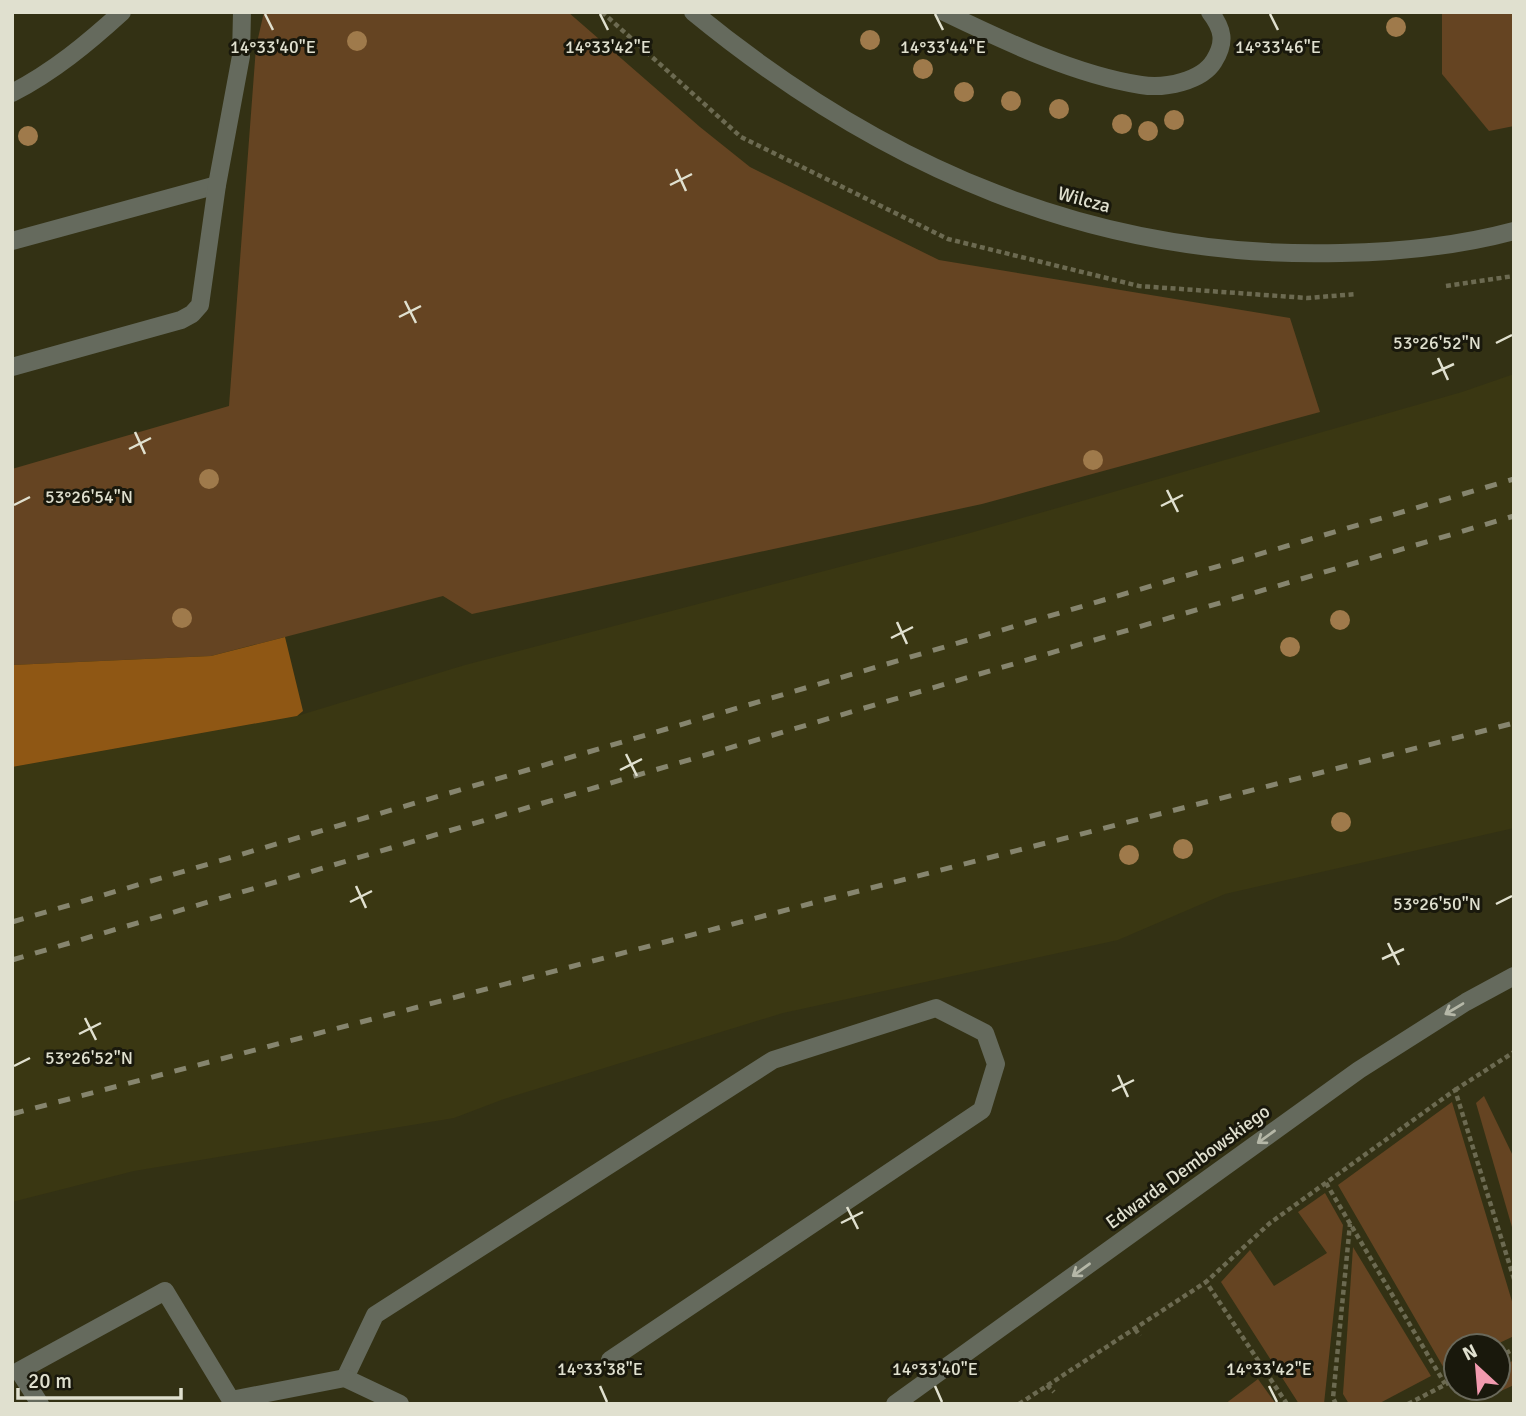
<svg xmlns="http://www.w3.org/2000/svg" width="1526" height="1416" font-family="Signika,sans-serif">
<rect width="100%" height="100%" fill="#333114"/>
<polygon fill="#3a3712" points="1514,374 1514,828 1225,894 1118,940 783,1013 504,1099 454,1118 134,1171 12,1202 12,767 297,716 465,665 970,533 1462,392"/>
<g fill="#654422">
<polygon points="264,12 568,12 700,127 750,167 939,260 1290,318 1320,412 982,504 472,614 443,596 211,656 12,665 12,469 229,406 256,47"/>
<polygon points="1442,12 1514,12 1514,126 1489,131 1442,74"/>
<polygon points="1484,1096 1514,1158 1514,1234 1476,1103"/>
<polygon points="1452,1102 1514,1308 1514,1336 1493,1346 1456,1346 1456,1365 1445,1370 1338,1185"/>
<polygon points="1325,1193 1343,1225 1324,1404 1299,1404 1221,1282 1250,1250 1274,1286 1327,1253 1298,1212"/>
<polygon points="1353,1247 1431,1376 1378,1404 1349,1404 1343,1394"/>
<polygon points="1514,1360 1514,1385 1490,1396 1483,1388 1498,1388 1498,1369"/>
<polygon points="1258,1379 1276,1404 1225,1404"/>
</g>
<polygon fill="#8f5714" points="285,637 303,711 297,716 12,767 12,665 211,656"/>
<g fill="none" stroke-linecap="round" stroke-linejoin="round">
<g stroke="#6c6a51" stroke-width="4.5" stroke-dasharray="5 3.5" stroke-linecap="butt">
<polyline points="602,12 741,137 948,239 1139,286 1307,298 1357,294"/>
<polyline points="1446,286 1514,276"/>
<polyline points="1455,1090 1514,1052"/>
<polyline points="1326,1183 1445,1384"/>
<polyline points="1135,1329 1140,1336"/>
<polyline points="1498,1357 1514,1349"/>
<polyline points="1451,1382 1457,1392"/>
<polyline points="1047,1385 1054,1392"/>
<polyline points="1019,1404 1206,1282"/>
<polyline points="1287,1404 1206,1282 1270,1223 1455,1090 1514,1279"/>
<polyline points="1336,1404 1333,1398 1350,1224"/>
<polyline points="1408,1404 1456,1379"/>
</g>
<g stroke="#656a5d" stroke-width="18">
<path d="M693 12C882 167 1094 260 1341 253 1399 252 1458 246 1514 231"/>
<path d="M944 12C1004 41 1076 75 1141 85 1165 89 1202 81 1214 61 1226 42 1223 29 1210 12"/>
<path d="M12 93C53 72 88 43 122 12"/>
<polyline points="12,241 217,185"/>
<polyline points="12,367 181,320 192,314 200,305 217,185 241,56 242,12"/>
<polyline points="345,1378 375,1315 773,1060 936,1008 985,1033 996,1064 982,1110 610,1360"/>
<polyline points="40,1404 19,1371 165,1291 231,1400 345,1378 400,1404"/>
<polyline points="895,1404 1359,1070 1466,1002 1514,976"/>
</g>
<g stroke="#86856e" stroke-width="5" stroke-dasharray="12 12" stroke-linecap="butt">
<polyline points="12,922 1514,479"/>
<polyline points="12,960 1514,516"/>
<polyline points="12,1114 828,899 1514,723"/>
</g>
</g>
<g fill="#9f7a4b">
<circle cx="1396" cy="27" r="10"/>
<circle cx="870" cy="40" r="10"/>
<circle cx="357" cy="41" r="10"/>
<circle cx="923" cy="69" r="10"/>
<circle cx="964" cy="92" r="10"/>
<circle cx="1011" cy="101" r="10"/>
<circle cx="1059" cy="109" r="10"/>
<circle cx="1174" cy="120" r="10"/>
<circle cx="1122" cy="124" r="10"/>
<circle cx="1148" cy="131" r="10"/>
<circle cx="28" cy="136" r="10"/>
<circle cx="1093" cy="460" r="10"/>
<circle cx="209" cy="479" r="10"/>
<circle cx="182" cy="618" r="10"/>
<circle cx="1340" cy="620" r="10"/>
<circle cx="1290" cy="647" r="10"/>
<circle cx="1341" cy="822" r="10"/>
<circle cx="1183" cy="849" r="10"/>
<circle cx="1129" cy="855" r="10"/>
</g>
<defs><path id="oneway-shaft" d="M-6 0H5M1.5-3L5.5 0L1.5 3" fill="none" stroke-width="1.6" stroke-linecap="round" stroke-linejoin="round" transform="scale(1.75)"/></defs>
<g stroke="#b5b7a7">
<use href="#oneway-shaft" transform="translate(1454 1009) rotate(149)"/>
<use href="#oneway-shaft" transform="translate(1266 1137) rotate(144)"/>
<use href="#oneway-shaft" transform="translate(1081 1270) rotate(144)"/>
</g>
<path fill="none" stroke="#e0e0cf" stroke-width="2.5" d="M265 14 273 30M600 14 608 30M935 14 943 30M1270 14 1278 30M676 169 686 191M670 185 692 174M405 301 416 323M399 317 421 306M1496 343 1512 335M1438 358 1448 380M1432 374 1454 364M135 432 145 454M129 449 151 438M1167 490 1178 512M14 505 30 497M1161 506 1183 495M897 622 907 644M891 638 913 627M626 754 637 776M620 770 642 759M356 886 366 908M350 902 372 891M1496 904 1512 896M1388 943 1399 965M1382 959 1404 949M85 1018 96 1040M79 1034 101 1023M14 1066 30 1058M1118 1075 1128 1097M1112 1091 1134 1080M847 1207 858 1229M841 1223 863 1212M600 1386 607 1402M935 1386 942 1402M1269 1386 1277 1402"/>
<g text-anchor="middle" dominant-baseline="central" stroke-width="6" stroke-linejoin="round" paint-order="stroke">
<g font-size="19" fill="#e0e0cf" stroke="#19180c">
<text transform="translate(1084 200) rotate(15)">Wilcza</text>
<text transform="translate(1188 1167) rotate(-36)">Edwarda Dembowskiego</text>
</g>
</g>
<g font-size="18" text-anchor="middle" fill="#e0e0cf" stroke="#19180c" stroke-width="6" stroke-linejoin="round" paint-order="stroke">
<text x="273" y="53">14°33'40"E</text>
<text x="608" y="53">14°33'42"E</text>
<text x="943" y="53">14°33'44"E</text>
<text x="1278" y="53">14°33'46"E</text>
<text x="1437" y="349">53°26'52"N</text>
<text x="89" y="503">53°26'54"N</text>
<text x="1437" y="910">53°26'50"N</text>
<text x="89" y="1064">53°26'52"N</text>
<text x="600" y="1375">14°33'38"E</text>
<text x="935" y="1375">14°33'40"E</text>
<text x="1269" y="1375">14°33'42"E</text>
</g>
<rect width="1526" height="1416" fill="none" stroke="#e0e0cf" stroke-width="28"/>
<g transform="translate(1477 1367) rotate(334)"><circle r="33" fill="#19180c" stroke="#69685a" stroke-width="2"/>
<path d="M0-5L12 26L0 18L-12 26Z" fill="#f29aaf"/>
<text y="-10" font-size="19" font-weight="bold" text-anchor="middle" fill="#e0e0cf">N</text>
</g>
<path d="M18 1388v10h163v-10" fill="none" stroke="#e0e0cf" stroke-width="3.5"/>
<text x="28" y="1388" font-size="21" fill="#e0e0cf" stroke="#19180c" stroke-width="5" paint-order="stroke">20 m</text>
</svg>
